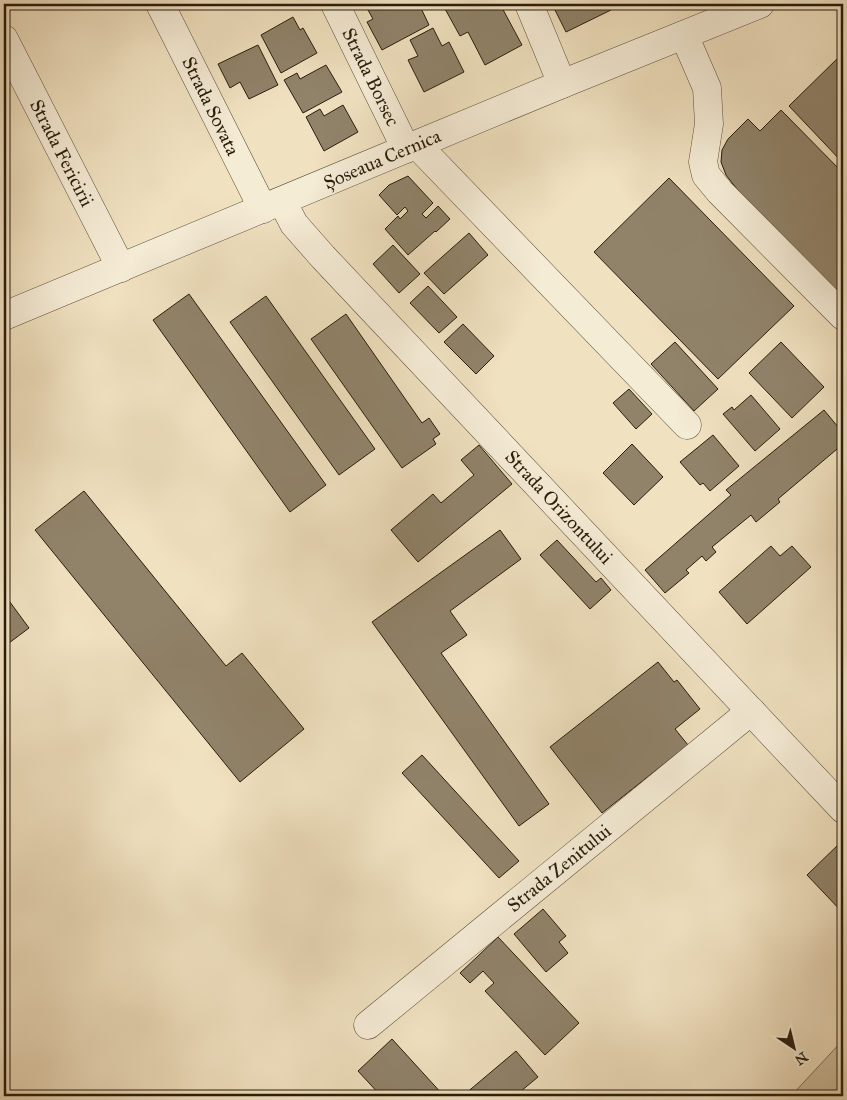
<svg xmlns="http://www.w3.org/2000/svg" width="847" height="1100" font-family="'IM FELL Great Primer',serif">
<rect width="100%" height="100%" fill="#f0e1c0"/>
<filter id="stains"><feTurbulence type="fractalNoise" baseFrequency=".004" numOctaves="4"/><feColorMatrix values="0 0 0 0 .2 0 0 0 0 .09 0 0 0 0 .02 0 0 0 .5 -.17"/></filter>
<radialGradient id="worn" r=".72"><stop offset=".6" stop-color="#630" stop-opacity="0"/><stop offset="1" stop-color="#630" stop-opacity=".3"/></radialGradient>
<polygon fill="#cec0a1" stroke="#7c6e56" points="843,1040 843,1096 791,1096"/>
<g fill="#90836a" stroke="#291d0c">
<polygon points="381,4 419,4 429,25 382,50 367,22 373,19 368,10"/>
<polygon points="450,4 500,4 522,45 485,65 468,32 460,36 444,7"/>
<polygon points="552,4 608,4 611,10 566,32"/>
<polygon points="293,17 300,30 303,28 317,53 281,73 261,35"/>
<polygon points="433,28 442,46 449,42 464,72 424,92 408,60 418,56 410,40"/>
<polygon points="258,45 278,85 249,99 240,82 230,88 218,64"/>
<polygon points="843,53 843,163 789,106"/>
<polygon points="326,65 342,92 303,113 284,80 297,73 300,79"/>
<polygon points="343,105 358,132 324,151 306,117 320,109 324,116"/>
<polygon points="781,110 843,173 843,298 740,193 726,175 721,162 722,150 728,139 748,119 760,131"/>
<polygon points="408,176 433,203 422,214 426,218 438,206 450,219 436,232 435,231 408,255 385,229 398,216 400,219 408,211 405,207 397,215 379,195 389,185"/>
<polygon points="669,178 794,306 718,379 594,252"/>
<polygon points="469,233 488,255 444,294 424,273"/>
<polygon points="393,245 420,274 399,293 373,264"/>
<polygon points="428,286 457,317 439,333 410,303"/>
<polygon points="189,294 326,485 290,512 153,320"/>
<polygon points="266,296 375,449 339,475 230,322"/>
<polygon points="346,314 422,423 429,418 440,434 433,439 436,444 402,468 311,339"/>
<polygon points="463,324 494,356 476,374 444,342"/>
<polygon points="675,342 718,389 694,411 651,364"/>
<polygon points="781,342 824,387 792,418 749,373"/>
<polygon points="629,389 652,414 636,429 613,403"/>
<polygon points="751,395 780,429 755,451 723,414 732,407 734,410"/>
<polygon points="824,410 843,433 843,444 778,499 780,502 756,522 751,515 712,547 716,552 706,561 702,556 686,570 689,573 665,593 645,570 731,495 726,490"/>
<polygon points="713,435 739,466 710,491 703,483 700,485 680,462"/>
<polygon points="632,444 663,477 634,505 603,473"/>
<polygon points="479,445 512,484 418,562 391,530 433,494 441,503 474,475 461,460"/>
<polygon points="84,491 226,666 242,653 304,729 240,782 35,530"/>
<polygon points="500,530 521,559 450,611 467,635 441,653 549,804 519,826 372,622"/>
<polygon points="557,540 596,582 601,578 611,590 590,609 540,555"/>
<polygon points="771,546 780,556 792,546 811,567 747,624 719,592"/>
<polygon points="4,594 29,628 9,643 4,636"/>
<polygon points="658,662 674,682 677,680 700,709 675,729 688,745 602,813 550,747"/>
<polygon points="422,755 519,861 499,878 402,773"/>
<polygon points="842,841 843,843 843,913 807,875"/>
<polygon points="543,909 566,936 559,942 568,953 546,972 514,934"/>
<polygon points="498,937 579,1023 545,1055 485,991 494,983 483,971 470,983 460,973"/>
<polygon points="392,1039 444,1096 381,1096 358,1071"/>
<polygon points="516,1051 538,1077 515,1096 467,1096 465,1094"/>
</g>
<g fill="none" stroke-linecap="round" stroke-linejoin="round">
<g stroke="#5b4e39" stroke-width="29">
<g id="minor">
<polyline points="160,4 263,209"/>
<polyline points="335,4 406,149"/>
<polyline points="529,4 562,84"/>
<polyline points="684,35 707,88 709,124 703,162 706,175 720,192 843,316"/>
<polyline points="4,39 121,268"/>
<polyline points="417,145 687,425"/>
<polyline points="282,201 294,224 323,257 843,809"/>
<polyline points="4,316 562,84 760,4"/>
<polyline points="368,1025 751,711"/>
</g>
</g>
<use href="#minor" stroke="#f5ecd6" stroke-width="28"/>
</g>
<g text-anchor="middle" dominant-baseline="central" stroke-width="4" stroke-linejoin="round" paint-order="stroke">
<g font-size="19" fill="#291d0c" stroke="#f5ecd6">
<text transform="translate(371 77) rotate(64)">Strada Borsec</text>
<text transform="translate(211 106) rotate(64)">Strada Sovata</text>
<text transform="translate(62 153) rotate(63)">Strada Fericirii</text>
<text transform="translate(382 159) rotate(-23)">Șoseaua Cernica</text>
<text transform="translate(559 507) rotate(47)">Strada Orizontului</text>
<text transform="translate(559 868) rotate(-39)">Strada Zenitului</text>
</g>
</g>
<rect width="847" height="1100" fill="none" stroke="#f0e1c0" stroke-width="20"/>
<rect x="5" y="5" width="837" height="1090" fill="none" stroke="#291d0c" stroke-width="2.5"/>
<rect x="10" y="10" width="827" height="1080" fill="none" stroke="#291d0c"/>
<g transform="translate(794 1048) rotate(145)" stroke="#f5ecd6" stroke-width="4" paint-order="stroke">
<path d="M0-4L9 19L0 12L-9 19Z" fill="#291d0c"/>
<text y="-8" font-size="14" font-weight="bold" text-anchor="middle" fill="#291d0c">N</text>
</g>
<rect width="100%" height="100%" filter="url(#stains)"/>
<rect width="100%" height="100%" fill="url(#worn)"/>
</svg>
